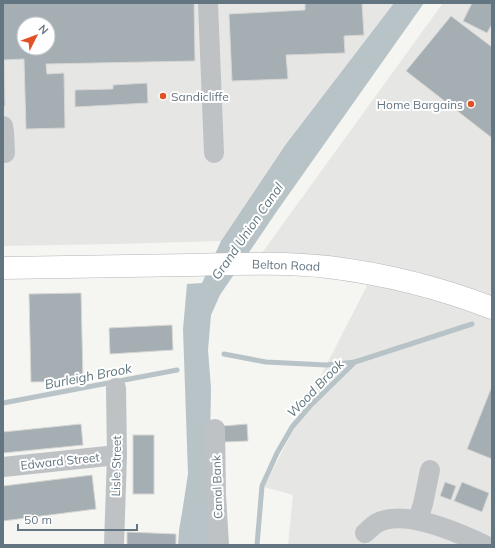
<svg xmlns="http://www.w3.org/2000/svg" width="495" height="548" font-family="Mulish,sans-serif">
<rect width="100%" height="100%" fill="#f5f5f1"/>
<g fill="#e6e7e5" fill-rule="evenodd">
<path d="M3 3H394L286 144 221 241 114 244 3 246ZM24 24H48V48H24Z"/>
<polygon points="443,3 492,3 492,545 288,545 293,495 264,487 373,274 254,264"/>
</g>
<polygon fill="#b8c3c8" points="394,3 424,3 277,211 220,295 211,315 208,350 211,388 209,495 214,545 178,545 179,530 182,513 188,474 183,329 187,284 202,283 221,241 286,144"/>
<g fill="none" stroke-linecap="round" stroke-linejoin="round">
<g stroke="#b8c3c8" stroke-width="5">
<polyline points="224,354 266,362 326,365 355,362"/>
<polyline points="3,403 177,370"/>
<polyline points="257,545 262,486 277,453 292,427 310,406 355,362 472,324"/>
</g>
</g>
<g fill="#a5aeb3" stroke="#d6d6d4" fill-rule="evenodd">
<path d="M3 3H194L195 61 46 64 47 74 64 73 65 128 26 129 24 59 4 60 5 106H3ZM24 24H48V48H24Z"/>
<polygon points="305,3 362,3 364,35 344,36 345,53 286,55 288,79 232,81 229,14 305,10"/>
<polygon points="472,3 492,3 492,26 491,26 487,33 463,21"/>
<polygon points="451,16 492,47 492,138 406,71"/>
<polygon points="147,83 148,103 75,107 75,90 113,89 113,85"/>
<polygon points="81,293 83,381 31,382 29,294"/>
<polygon points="172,325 173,350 110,354 109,328"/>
<polygon points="492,386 492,459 467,449"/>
<polygon points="81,424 83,445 3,453 3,432"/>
<polygon points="247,424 248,441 224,442 223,426"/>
<rect x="133" y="435" width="21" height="59"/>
<polygon points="92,475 96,509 3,521 3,486"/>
<polygon points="445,482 456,486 451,500 440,496"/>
<polygon points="462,482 489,493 482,512 454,501"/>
<polygon points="127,532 176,534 176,545 127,545"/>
</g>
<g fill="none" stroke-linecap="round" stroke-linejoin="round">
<g stroke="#b1b6b9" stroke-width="23">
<path id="major" d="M3 268C66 267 128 266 191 265 236 264 283 262 328 267 385 274 438 287 492 308"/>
</g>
<g stroke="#bec2c5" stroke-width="20">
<polyline points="208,3 214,153"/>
<polyline points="3,126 4,132 5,153 3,153"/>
<polyline points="215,429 216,495 219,545"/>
<polyline points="3,467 117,455"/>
<polyline points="418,520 423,504 430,470"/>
<path d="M365 533C369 530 373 525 377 523 404 508 459 533 485 545"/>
<polyline points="114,545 117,455 116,388"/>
</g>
<use href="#major" stroke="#fff" stroke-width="22"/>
</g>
<g fill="#e05226" stroke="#fff" stroke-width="1.5">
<circle cx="163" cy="96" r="4"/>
<circle cx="471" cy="104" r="4"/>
</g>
<g text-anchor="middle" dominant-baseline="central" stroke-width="4" stroke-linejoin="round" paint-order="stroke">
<g font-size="12" fill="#647582" stroke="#fff" text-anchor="start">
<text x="171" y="96">Sandicliffe</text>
<text x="463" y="104" text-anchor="end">Home Bargains</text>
</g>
<g font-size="12" fill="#647582" stroke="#fff">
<text transform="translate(286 265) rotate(2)">Belton Road</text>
<text transform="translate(60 461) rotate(-6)">Edward Street</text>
<text transform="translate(116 466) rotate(-89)">Lisle Street</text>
<text transform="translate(217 487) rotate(-92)">Canal Bank</text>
</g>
<g font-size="13" font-style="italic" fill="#60777f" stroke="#fff">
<text transform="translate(247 231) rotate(-55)">Grand Union Canal</text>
<text transform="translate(88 376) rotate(-11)">Burleigh Brook</text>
<text transform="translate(315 388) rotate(-46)">Wood Brook</text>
</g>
</g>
<rect width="495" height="548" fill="none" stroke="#647582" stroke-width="8"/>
<g transform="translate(36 36) rotate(48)"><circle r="19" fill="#ffffff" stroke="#c1c8cd"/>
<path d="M0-3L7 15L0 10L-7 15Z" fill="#e05226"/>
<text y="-6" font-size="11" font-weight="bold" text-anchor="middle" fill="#647582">N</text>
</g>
<path d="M18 524v6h119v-6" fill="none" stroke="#647582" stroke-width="2"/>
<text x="24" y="524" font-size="12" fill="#647582" stroke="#ffffff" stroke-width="3" paint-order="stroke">50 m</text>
</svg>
